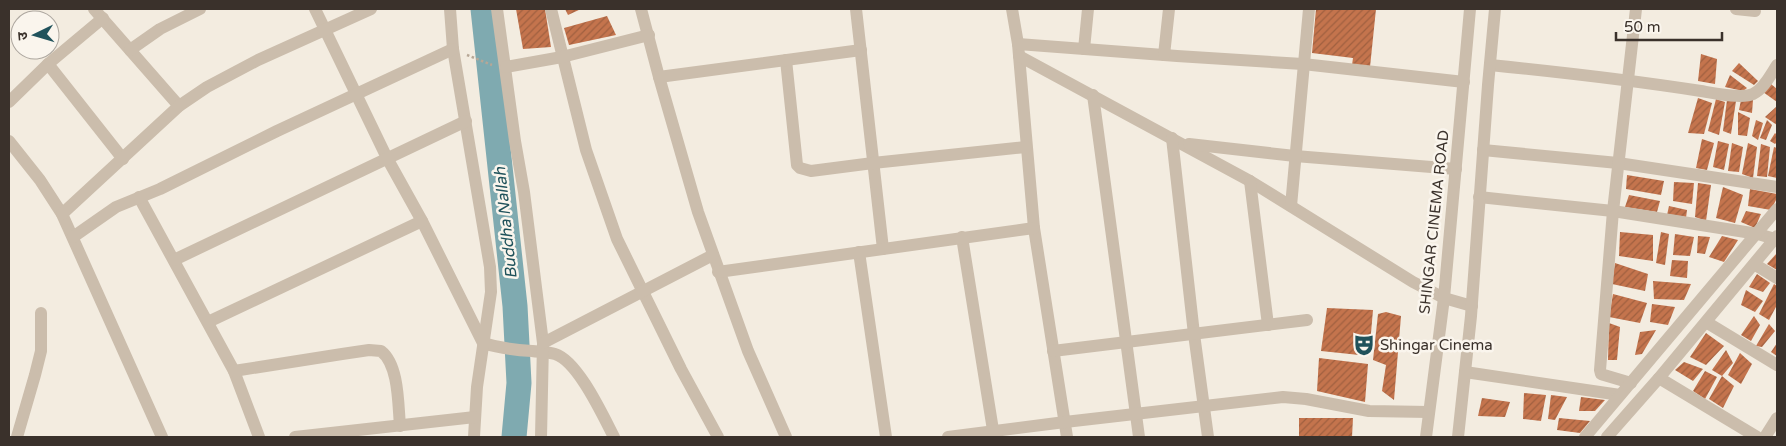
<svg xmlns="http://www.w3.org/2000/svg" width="1786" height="446" font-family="'Varela Round','Noto Sans Devanagari',sans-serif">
<defs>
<pattern id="building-hatch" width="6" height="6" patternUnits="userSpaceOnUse" patternTransform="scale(1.25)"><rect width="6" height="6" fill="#c4744d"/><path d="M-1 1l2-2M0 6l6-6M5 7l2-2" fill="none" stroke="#a06040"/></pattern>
</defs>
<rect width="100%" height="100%" fill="#f3ece0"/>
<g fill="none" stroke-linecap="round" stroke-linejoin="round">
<polyline stroke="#7faab0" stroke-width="25" points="483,9 515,306 519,383 514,437"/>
</g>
<g fill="url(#building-hatch)">
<polygon points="516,9 545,9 551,47 523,49"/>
<polygon points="565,9 581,9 568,15"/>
<polygon points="1316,9 1376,9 1370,67 1352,65 1353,58 1312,53"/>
<polygon points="607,16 616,35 569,45 564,28"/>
<polygon points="1701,54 1717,59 1715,84 1698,81"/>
<polygon points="1739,63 1758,81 1754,85 1732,71"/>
<polygon points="1730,75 1747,88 1743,91 1725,87"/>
<polygon points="1771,84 1777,89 1777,102 1763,92"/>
<polygon points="1698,98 1712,103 1704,134 1688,133"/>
<polygon points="1716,99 1725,102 1719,135 1708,131"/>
<polygon points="1727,100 1736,101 1731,134 1723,131"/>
<polygon points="1741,100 1753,100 1752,113 1739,110"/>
<polygon points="1777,106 1777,125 1765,117"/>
<polygon points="1738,112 1750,118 1747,136 1738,135"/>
<polygon points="1756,120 1763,123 1758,140 1752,136"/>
<polygon points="1767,120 1772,125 1766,140 1760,138"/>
<polygon points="1775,133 1777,135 1777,142 1775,144 1770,141"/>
<polygon points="1702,139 1714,143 1707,170 1696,168"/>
<polygon points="1718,141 1729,144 1724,170 1713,167"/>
<polygon points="1732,143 1743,147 1739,172 1728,171"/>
<polygon points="1748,143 1757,147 1753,178 1742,174"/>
<polygon points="1761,144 1770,147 1767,177 1757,176"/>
<polygon points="1774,147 1777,148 1777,178 1768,176"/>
<polygon points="1627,175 1664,181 1661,195 1626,189"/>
<polygon points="1674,182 1694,183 1692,204 1673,201"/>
<polygon points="1698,183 1711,185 1706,221 1695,217"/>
<polygon points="1723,187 1743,195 1735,223 1716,218"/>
<polygon points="1750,189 1777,194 1777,198 1771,210 1748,206"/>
<polygon points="1629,195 1660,201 1657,212 1625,207"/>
<polygon points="1669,206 1687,210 1686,218 1667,215"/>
<polygon points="1746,211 1761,214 1755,228 1741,222"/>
<polygon points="1620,232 1653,235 1653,261 1619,256"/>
<polygon points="1661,232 1669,234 1665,265 1656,263"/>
<polygon points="1675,234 1694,237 1690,256 1673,255"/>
<polygon points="1698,236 1710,237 1705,254 1697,253"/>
<polygon points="1722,236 1738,240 1724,262 1709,257"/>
<polygon points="1777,253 1777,270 1767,264"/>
<polygon points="1672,260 1688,261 1687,278 1670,276"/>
<polygon points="1615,263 1648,274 1645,291 1612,284"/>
<polygon points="1757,274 1770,283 1763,292 1749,287"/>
<polygon points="1653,281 1691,284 1684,300 1654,299"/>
<polygon points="1774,284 1777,286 1777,305 1769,320 1759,314"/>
<polygon points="1746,290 1763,301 1755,312 1741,305"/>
<polygon points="1613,294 1647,303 1640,323 1609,317"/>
<polygon points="1652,304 1675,307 1668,325 1650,322"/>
<polygon points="1327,308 1373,310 1369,356 1321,351"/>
<polygon points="1386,312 1401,316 1394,400 1382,391 1386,365 1373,360 1378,314"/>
<polygon points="1754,316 1760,325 1751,341 1741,335"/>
<polygon points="1609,323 1620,327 1617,360 1608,360"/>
<polygon points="1769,324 1775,331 1762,347 1756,346"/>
<polygon points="1656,330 1642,354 1635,355 1640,332"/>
<polygon points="1706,333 1724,346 1706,365 1690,357"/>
<polygon points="1777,343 1777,356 1771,352"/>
<polygon points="1726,350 1733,363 1722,376 1712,370"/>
<polygon points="1740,353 1752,364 1741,384 1728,375"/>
<polygon points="1319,358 1368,364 1365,402 1317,391"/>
<polygon points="1684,362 1703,369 1693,381 1675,370"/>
<polygon points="1705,371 1717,377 1705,399 1693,391"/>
<polygon points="1722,376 1734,386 1723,408 1709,399"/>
<polygon points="1524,393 1546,395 1541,421 1523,419"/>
<polygon points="1551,395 1567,397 1555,420 1548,419"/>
<polygon points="1581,397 1605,400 1595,411 1579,411"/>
<polygon points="1482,398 1510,402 1505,417 1478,416"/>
<polygon points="1299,418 1353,418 1352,437 1299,437"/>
<polygon points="1559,418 1590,421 1580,433 1557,430"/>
</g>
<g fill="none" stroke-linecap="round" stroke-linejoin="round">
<polyline stroke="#b7a796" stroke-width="2.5" stroke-dasharray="2.5 2.5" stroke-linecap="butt" points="467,55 492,65"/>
<g stroke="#cbbdac" stroke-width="12">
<polyline points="94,9 179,106"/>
<path d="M315 9 387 158 422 221 483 343C499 348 515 350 532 351 539 352 548 352 555 354 578 361 603 416 614 437"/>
<polyline points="450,9 453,49 490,267 491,292 477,387 474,437"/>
<polyline points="497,9 515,141 524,192 543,343 541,437"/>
<polyline points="551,9 586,150 617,239 681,369 718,437"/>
<polyline points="641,9 659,77 698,212 748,351 786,437"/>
<polyline points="856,9 883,249"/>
<polyline points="1012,9 1018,44 1034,228 1067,437"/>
<polyline points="1736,9 1755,11"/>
<polyline points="1018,44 1177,56 1303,64 1464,82"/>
<polyline points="1084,49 1088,9"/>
<polyline points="130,50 160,29 200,9"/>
<polyline points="1164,55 1169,9"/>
<polyline points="1019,56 1250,181 1413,282 1444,298 1472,306"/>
<polyline points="786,60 797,165 800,168 811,171 873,163 1026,147"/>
<polyline points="48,64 123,159"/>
<path d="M1490 65C1560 72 1630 80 1701 91 1713 93 1742 99 1753 94 1764 89 1771 74 1777 65"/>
<polyline points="506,67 562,57 649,35"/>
<polyline points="659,77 861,50"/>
<polyline points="1093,95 1139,437"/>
<polyline points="9,102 48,64 103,18"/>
<polyline points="1172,138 1194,334 1208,437"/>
<polyline points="9,141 40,180 62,214 162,437"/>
<polyline points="1189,144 1295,156 1456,169"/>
<polyline points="1483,150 1618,163 1777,187"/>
<polyline points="1250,181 1268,325"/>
<polyline points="139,197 234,371 259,437"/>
<polyline points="1479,197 1613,211 1758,234 1775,239"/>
<polyline points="1291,206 1309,9"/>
<polyline points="62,214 179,106 207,87 258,60 371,9"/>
<polyline points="73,237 116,207 160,189 277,131 453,49"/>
<polyline points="962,237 993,430"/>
<polyline points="859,252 886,437"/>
<polyline points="174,260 466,121"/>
<polyline points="1754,264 1777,278"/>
<polyline points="718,272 1034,228"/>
<polyline points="208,322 422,221"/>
<polyline points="1706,322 1777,365"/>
<polyline points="543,343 713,255"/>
<polyline points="1053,351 1307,320"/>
<path d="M234 371 342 354 369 350 381 351C399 365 398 404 400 426"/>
<polyline points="1465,372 1620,395"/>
<polyline points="1659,378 1757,437"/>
<polyline points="1631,383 1604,375 1601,374 1600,370 1613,211 1636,9"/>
<polyline points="17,437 35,375 41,351 41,313"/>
<polyline points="295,437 475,417"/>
<polyline points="948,437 1065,422 1283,397 1306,399 1369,411 1429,412"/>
<polyline points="1426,437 1444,298 1470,9"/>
<polyline points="1458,437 1471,316 1488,85 1495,9"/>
<polyline points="1585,437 1777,209"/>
<polyline points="1607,437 1659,378 1777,236"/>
<polyline points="1765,437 1777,418"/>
</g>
</g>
<defs>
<g id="theatre-bare" transform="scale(1.725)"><path d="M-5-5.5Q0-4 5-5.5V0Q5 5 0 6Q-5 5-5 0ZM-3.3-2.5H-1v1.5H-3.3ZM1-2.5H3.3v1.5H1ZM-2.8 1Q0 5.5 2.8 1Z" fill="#20525b" stroke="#faf5ed" stroke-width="2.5" paint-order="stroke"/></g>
</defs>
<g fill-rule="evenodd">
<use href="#theatre-bare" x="1364" y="345"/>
</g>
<g text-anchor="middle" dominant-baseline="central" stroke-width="5" stroke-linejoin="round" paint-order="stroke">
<g font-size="15" fill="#3a312b" stroke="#faf5ed">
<text transform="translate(1434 222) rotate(-84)">SHINGAR CINEMA ROAD</text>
</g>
<g font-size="15" fill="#3a312b" stroke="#faf5ed" text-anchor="start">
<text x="1380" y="345">Shingar Cinema</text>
</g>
<g font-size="16" font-style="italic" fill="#20525b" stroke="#faf5ed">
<text transform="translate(506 223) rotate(-96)">Buddha Nallah</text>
</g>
</g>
<rect width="1786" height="446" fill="none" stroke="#3a312b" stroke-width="20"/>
<g transform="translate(35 35) rotate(265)"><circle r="24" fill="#faf5ed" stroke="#ada79f"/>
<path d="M0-4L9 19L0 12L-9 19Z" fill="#20525b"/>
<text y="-8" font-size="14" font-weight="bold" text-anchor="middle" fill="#3a312b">उ</text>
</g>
<path d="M1616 32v8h106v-8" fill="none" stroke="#3a312b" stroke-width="2.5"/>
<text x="1624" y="32" font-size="15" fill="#3a312b" stroke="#faf5ed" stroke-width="4" paint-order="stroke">50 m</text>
</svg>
